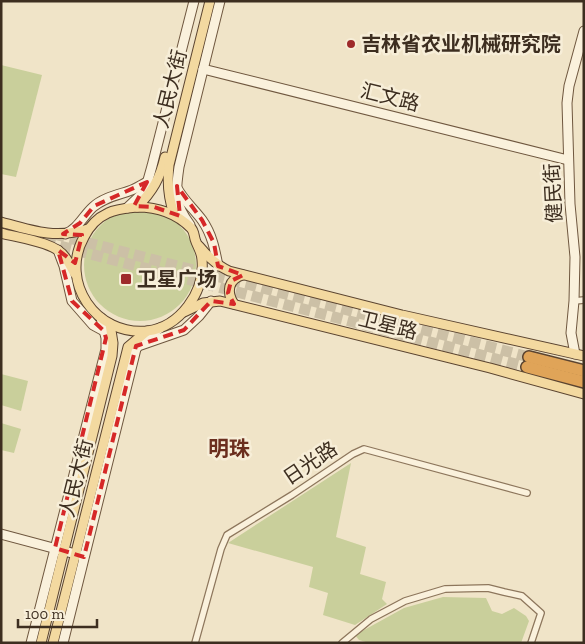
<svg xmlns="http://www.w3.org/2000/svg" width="585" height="644" font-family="'Zilla Slab','Noto Sans SC',serif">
<rect width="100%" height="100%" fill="#f0e4c8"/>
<g fill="#c9cf9b">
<polygon points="1,65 42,75 16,177 1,174"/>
<circle cx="140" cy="265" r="56"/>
<polygon points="1,374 28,381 21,411 1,405"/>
<polygon points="1,423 21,429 14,453 1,450"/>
<polygon points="351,463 336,537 366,547 360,574 386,582 382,599 387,604 355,625 323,615 328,593 309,587 313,567 228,543"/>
<polygon points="443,597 486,598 492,611 502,614 514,608 526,616 529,621 521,643 369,643 359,640 355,635 404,608"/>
</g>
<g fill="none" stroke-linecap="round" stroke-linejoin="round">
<g stroke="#ccc0a6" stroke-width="11" stroke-dasharray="11 5.5" stroke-linecap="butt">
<polyline points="54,234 529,357"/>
<polyline points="44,242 527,367"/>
</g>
<g stroke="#8d765c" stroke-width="8">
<g id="street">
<polyline points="574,301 584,300"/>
<polyline points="195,643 221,549 227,535 292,495 353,454 364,449 527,493"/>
<polyline points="342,643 371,619 405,601 445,589 488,588 504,592 522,596 541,613 531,643"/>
</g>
</g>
<g stroke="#6f573f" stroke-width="11">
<g id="secondary">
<polyline points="203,69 568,160"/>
<path d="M177 188C184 201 194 209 202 220 212 234 215 250 218 266"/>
<polyline points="127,208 145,191 152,166 194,1"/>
<path d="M190 225C174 203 175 194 179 167L220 1"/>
<path d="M65 234C78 229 83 216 93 207 103 198 117 195 129 191 136 189 141 185 147 182"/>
<polyline points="58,250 64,266 72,301 93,325 104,331"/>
<polyline points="141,345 184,330 199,316 211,301"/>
<polyline points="575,354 571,333 574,301 575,257 570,204 567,103 569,86 584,31"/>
<polyline points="1,534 83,556"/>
<polyline points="31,643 106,349 106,338 101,318"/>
<polyline points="63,643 136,349 142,341 160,328"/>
</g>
</g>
<g stroke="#5b4430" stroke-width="11">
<g id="primary">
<path d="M137 207C158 207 176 213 191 228 194 231 194 235 195 239 197 246 202 252 202 260 205 292 180 327 147 331 96 336 59 282 84 237 89 227 97 218 108 213 116 209 128 208 137 207Z"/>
<path d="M137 207C153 191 160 178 165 157"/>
<path d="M174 214C168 197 167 183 169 165L210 1"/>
<path d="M1 222C33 231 55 239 88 229"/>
<path d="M1 233C19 238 55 242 65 257 69 262 72 269 75 274"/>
<path d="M199 246C208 257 216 265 229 271L402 315 584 356"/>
<path d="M234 304C226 292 228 279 243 275"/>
<polyline points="184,312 203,303 220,301 490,368 584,394"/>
<polyline points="41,643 112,356 113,343 110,324"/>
<polyline points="53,643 126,355 128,347 147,331"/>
</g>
</g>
<g stroke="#5b4430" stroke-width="14">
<g id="highway">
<polyline points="529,357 584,371"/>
<polyline points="527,367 584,382"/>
</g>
</g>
<use href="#street" stroke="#faf1dc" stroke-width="5.5"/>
<use href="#secondary" stroke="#faf1dc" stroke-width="9"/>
<use href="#primary" stroke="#f3d9a0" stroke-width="9"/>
<use href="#highway" stroke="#e0a458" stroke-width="11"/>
</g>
<path fill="none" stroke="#d62828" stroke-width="4" stroke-dasharray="10 6" stroke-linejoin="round" d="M147 182 134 206 154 207 180 216 177 186 202 220 214 243 218 266 243 275 231 281 228 293 234 304 211 301 184 330 136 346 84 557 55 548 106 338 104 331 72 301 58 250 75 263 82 235 63 234 80 223 94 206Z"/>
<g fill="#9e2a2b" stroke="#f7eed8" stroke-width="2">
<circle cx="351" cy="44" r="5"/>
<rect x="120" y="273" width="12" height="12" rx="2.5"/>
</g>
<g text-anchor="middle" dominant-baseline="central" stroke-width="5" stroke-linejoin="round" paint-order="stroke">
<g font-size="20" font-weight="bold" fill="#3d2e20" stroke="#f7eed8" text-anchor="start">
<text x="361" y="44">吉林省农业机械研究院</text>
<text x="137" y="279">卫星广场</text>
</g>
<g font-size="20" fill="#3d2e20" stroke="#f7eed8">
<text transform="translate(170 89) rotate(-76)">人民大街</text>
<text transform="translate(390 97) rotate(14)">汇文路</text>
<text transform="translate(553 193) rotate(-93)">健民街</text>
<text transform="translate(388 325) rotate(14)">卫星路</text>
<text transform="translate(310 463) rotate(-34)">日光路</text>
<text transform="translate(76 478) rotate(-76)">人民大街</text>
</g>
<g font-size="21" font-weight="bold" fill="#6b2e1e" stroke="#f7eed8">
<text x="229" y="448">明珠</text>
</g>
</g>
<rect width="585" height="644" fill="none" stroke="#3d2e20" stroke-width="5"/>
<path d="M18 619v8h79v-8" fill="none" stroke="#3d2e20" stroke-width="2.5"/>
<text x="25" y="619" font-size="15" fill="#3d2e20" stroke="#f7eed8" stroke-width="4" paint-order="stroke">100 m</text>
</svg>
